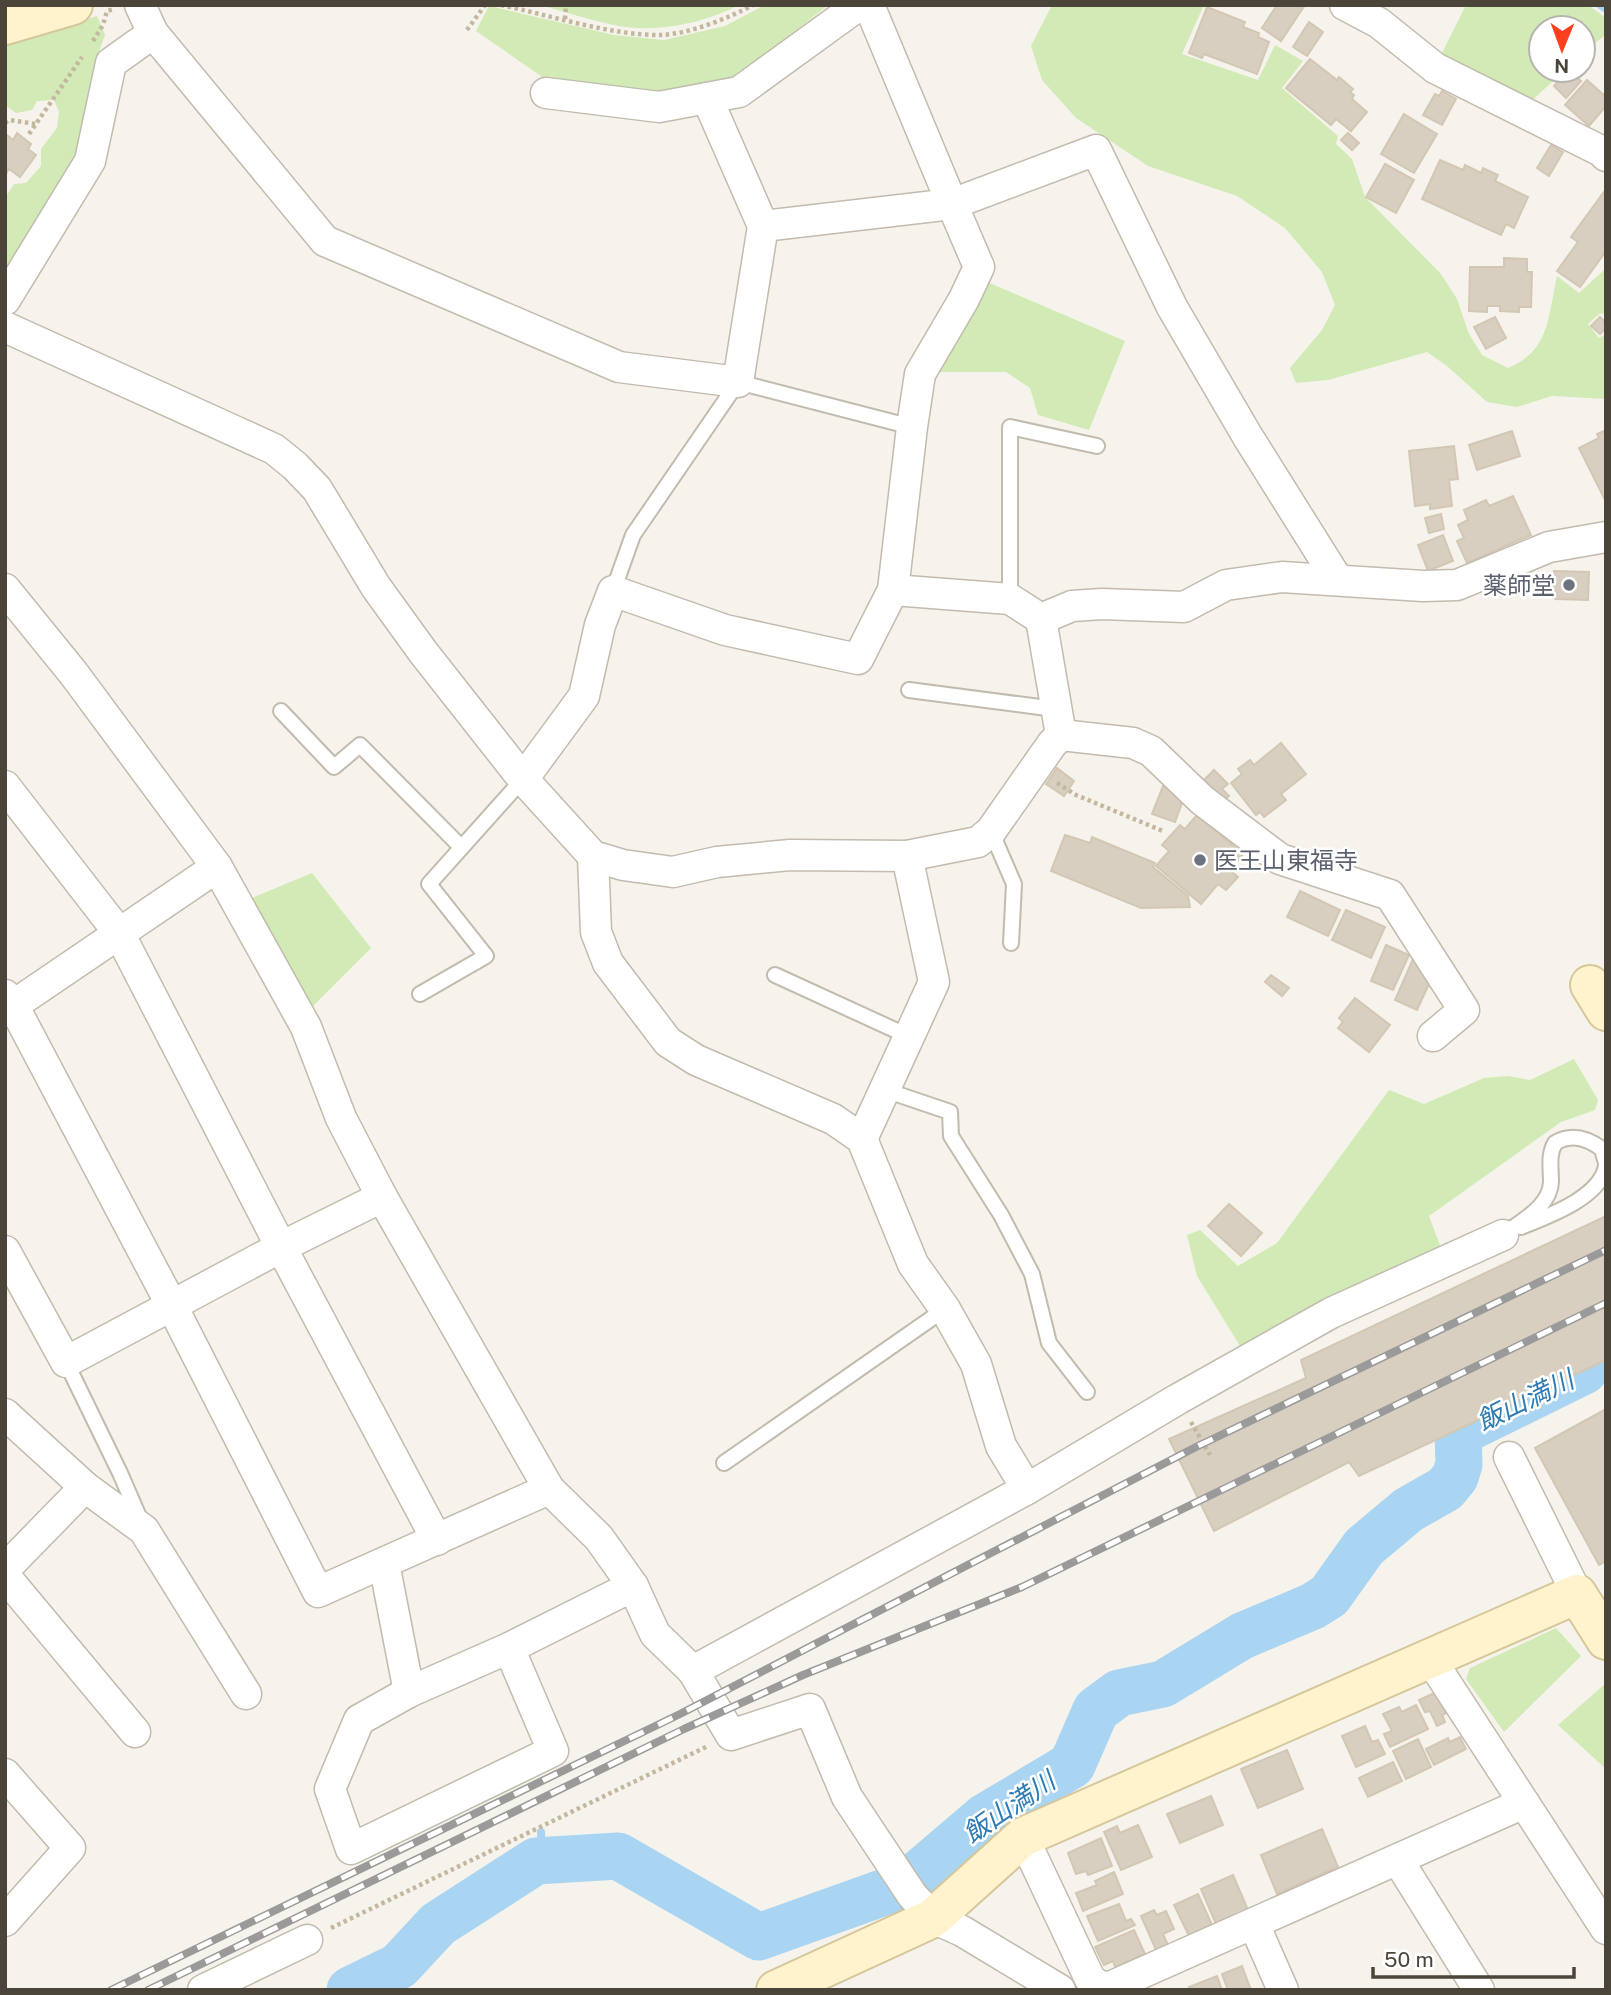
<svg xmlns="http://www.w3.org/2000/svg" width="1611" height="1995" font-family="'Public Sans','Noto Sans JP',sans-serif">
<rect width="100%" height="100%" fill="#f6f3ec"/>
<g fill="#d2eab5">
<path d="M540 5H739C705 23 657 33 619 26 592 21 566 12 540 5Z"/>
<polygon points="765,5 828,5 734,80 677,96 548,81 476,31 489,6 614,35 664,40 725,26"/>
<path d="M1052 5H1204L1182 54 1258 80 1275 45 1303 61 1282 88 1338 136 1336 144 1352 159 1365 197 1441 274 1457 299 1469 334 1482 355 1508 368C1550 351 1548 316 1557 276L1579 293 1604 270 1606 271V313L1599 314 1588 324 1599 338 1606 334V399L1552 396 1517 407 1487 402 1447 366 1427 352 1328 380 1296 383 1290 368 1322 330 1335 305 1322 272 1285 228 1237 196 1148 166 1076 118 1042 80 1031 46Z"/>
<polygon points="1466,5 1588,5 1606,18 1606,34 1583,54 1583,28 1541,28 1541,70 1565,70 1527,105 1439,59"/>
<polygon points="97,16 105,35 96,59 82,157 5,286 5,198 14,184 26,183 41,166 41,149 57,128 59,112 54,100 37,101 32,110 16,113 5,105 5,45"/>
<polygon points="985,281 1125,341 1089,430 1038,415 1030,388 1006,372 938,372"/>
<polygon points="312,873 371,948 308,1011 247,900"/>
<polygon points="1574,1059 1598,1100 1595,1110 1561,1122 1429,1216 1442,1251 1325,1303 1240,1346 1197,1276 1187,1235 1200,1230 1238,1266 1277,1243 1389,1090 1424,1104 1484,1078 1508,1076 1530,1080"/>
<polygon points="1556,1628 1581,1656 1504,1732 1466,1679 1470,1668"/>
<polygon points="1605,1684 1606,1686 1606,1769 1558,1725"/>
</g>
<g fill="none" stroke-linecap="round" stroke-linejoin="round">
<g stroke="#a9d4f2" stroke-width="8">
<polyline points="1600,5 1606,9"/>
<polyline points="541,1832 542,1861"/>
</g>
<polyline stroke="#a9d4f2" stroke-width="47" points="350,1990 399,1966 438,1924 536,1861 618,1856 759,1937 893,1889 917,1875 985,1817 1072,1765 1096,1710 1119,1693 1163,1684 1242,1636 1313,1606 1329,1596 1364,1547 1408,1510 1445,1489 1455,1477 1459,1464 1458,1433 1584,1371"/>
</g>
<g fill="#d8cfc1" stroke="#d3c7b4" stroke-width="2">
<polygon points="1277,5 1305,5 1281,41 1262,28"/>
<polygon points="1207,7 1245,22 1243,27 1259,33 1258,37 1269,42 1257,74 1204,54 1202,58 1189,53"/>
<polygon points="1309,22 1323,32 1307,56 1293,47"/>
<polygon points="1310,59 1337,80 1339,77 1353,89 1350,92 1354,95 1352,99 1367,112 1351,131 1336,119 1331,125 1286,88"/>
<polygon points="1569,70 1581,81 1566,98 1554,86"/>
<polygon points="1587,80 1606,97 1606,106 1589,126 1565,105"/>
<polygon points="1442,91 1456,99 1442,125 1423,115 1435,94 1439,96"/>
<polygon points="1404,114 1437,134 1414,173 1381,154"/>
<polygon points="17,133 31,144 28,149 36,155 20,177 9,169 5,175 5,137 7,135 13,140"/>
<polygon points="1348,133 1359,143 1352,150 1341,140"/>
<polygon points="1551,145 1563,152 1549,176 1537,168"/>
<polygon points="1440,160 1463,170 1465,165 1481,173 1483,168 1498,175 1495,181 1528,197 1514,228 1506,224 1501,235 1422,199"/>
<polygon points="1385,164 1414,180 1396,213 1366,197"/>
<polygon points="1606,189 1606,251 1580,287 1557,271 1578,242 1571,237"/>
<polygon points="1504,258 1527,259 1527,272 1532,272 1531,307 1519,307 1519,312 1500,311 1500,306 1487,306 1487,312 1469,311 1470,267 1504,267"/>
<polygon points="1495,317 1506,338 1486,349 1474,327"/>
<polygon points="1600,317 1606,323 1606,328 1600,334 1591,326"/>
<polygon points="1606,430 1606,497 1604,498 1579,448 1599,438 1597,434"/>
<polygon points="1512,431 1520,456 1477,470 1469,445"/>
<polygon points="1454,446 1458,479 1449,480 1452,506 1430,509 1430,504 1415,506 1409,451"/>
<polygon points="1513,496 1531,535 1467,563 1457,541 1464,538 1458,525 1468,520 1464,510 1486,500 1489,506"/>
<polygon points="1441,514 1444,529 1429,533 1425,518"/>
<polygon points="1443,535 1453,561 1428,571 1418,545"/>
<polygon points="1554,571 1589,572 1588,600 1555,599 1555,592 1549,592 1550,578 1554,578"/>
<polygon points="1281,743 1306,774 1281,794 1286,800 1264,817 1260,812 1256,815 1231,783 1242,774 1238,769 1250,760 1254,765"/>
<polygon points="1057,768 1074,781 1064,796 1046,784"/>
<polygon points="1214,770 1228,784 1222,789 1229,796 1222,802 1202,782"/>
<polygon points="1163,786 1185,795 1175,822 1152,814"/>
<polygon points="1197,815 1243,854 1230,870 1238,877 1226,890 1218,884 1201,904 1156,866 1169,851 1162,845 1180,825 1185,829"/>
<polygon points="1065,835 1090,843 1092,837 1155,863 1153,867 1188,896 1190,907 1141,908 1051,871"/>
<polygon points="1300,891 1340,910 1328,936 1287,917"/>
<polygon points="1346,910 1385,927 1371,958 1332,940"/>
<polygon points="1386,945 1409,955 1393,990 1371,981"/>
<polygon points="1413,959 1436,969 1417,1010 1395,1000"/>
<polygon points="1271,975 1289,988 1282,996 1265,982"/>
<polygon points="1355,998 1390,1025 1369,1052 1338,1028 1343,1022 1339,1018"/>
<polygon points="1229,1204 1262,1233 1241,1256 1208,1226"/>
<polygon points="1606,1216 1606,1360 1359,1476 1349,1462 1214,1531 1169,1439 1306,1378 1301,1360"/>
<polygon points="1606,1409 1606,1561 1599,1565 1535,1448"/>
<polygon points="1441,1690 1451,1711 1442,1715 1445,1722 1437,1726 1430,1711 1425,1712 1419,1700"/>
<polygon points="1416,1705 1428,1729 1390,1747 1384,1734 1392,1731 1383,1714 1399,1707 1402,1712"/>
<polygon points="1365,1726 1372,1742 1378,1740 1385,1754 1356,1767 1342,1736"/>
<polygon points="1460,1737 1466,1749 1434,1765 1426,1749 1448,1738 1450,1742"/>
<polygon points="1418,1739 1431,1767 1406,1779 1393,1751"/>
<polygon points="1287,1750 1303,1789 1258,1808 1241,1769"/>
<polygon points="1393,1762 1402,1781 1368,1797 1359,1778"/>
<polygon points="1211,1796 1223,1825 1180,1843 1167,1814"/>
<polygon points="1138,1825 1152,1857 1121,1870 1104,1832 1117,1826 1120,1833"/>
<polygon points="1322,1829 1338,1867 1277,1894 1261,1855"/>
<polygon points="1101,1838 1112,1866 1088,1875 1086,1871 1076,1874 1068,1853"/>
<polygon points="1114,1872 1123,1894 1083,1911 1076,1893 1097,1885 1095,1881"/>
<polygon points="1233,1875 1248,1910 1216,1924 1201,1889"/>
<polygon points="1198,1894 1212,1925 1189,1936 1174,1905"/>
<polygon points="1119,1904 1126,1921 1131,1919 1135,1925 1098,1941 1087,1916"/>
<polygon points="1154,1910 1157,1915 1166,1911 1174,1929 1163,1934 1168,1945 1156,1950 1141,1916"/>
<polygon points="1134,1930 1145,1954 1115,1967 1113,1961 1104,1965 1095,1947"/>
<polygon points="1242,1966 1251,1990 1228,1990 1222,1974"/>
<polygon points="1217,1976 1222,1990 1190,1990 1189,1987"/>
</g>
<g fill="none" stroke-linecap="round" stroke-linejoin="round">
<g stroke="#c2bbae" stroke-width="18">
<g id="lane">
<polyline points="613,591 633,535 738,382 912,427"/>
<polyline points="1010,599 1010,427 1097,446"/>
<polyline points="909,690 1055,709"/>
<polyline points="281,711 334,767 360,745 461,847"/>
<polyline points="991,831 1014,884 1011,943"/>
<polyline points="775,975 908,1036"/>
<polyline points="420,994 486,956 429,884 523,779"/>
<polyline points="885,1090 950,1112 951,1136 1001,1215 1032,1274 1049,1343 1087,1392"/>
<path d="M1521 1227C1548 1216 1600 1198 1606 1166"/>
<path d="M1503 1235C1521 1221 1550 1207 1551 1182 1551 1168 1548 1155 1555 1143 1572 1133 1587 1138 1602 1149L1606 1163"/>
<polyline points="66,1362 120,1473 140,1519"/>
<polyline points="724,1463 945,1309"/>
</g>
</g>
<g stroke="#c2bbae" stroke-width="33">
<g id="street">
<polyline points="140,5 153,33 325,241 619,367 738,382 763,226"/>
<polyline points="1345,5 1379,23 1435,68 1601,151 1606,156"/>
<polyline points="546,93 659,107 739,92 859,5"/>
<polyline points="707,98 763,226 952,204 869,5"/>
<polyline points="5,300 90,161 111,63 153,33"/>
<polyline points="5,327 274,449 295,466 317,489 376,587 423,652 523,779 593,856 623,865 673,872 717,862 790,855 907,856 978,842 991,831 1052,744 1061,735 1041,619 1072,606 1102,604 1184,607 1226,585 1282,577 1423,586 1457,585 1549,547 1606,537"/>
<polyline points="5,589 74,674 217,867 306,1027 341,1118 382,1197 549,1489 599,1538 633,1586 655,1634 693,1671"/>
<polyline points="1041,619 1010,599 893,590 912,427 920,374 964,299 979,267 952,204 1096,150 1172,307 1248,437 1337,579"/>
<polyline points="1061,735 1133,743 1151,751 1202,800 1280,859 1390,895 1464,1010 1433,1036"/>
<polyline points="523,779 584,696 600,625 613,591 725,630 858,659 893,590"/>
<polyline points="5,786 119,933 281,1247 437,1540"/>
<polyline points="593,856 596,932 608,963 668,1042 696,1060 833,1119 862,1139 913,1264 945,1309 976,1364 1001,1446 1027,1489"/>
<polyline points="5,995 13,1005 172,1306 318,1592 549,1489"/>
<polyline points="5,1011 217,867"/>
<polyline points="862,1139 934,982 907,856"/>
<polyline points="5,1251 66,1362 281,1247 382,1197"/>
<polyline points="5,1414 85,1487 144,1530 246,1694"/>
<polyline points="1509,1457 1577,1594"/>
<polyline points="384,1563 409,1692"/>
<polyline points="5,1569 85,1487"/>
<polyline points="5,1576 135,1732"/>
<polyline points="509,1648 553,1751 351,1849 330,1789 359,1720 409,1692 509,1648 633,1586"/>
<polyline points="1431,1660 1606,1929"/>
<polyline points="5,1774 70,1848 5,1921"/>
<polyline points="1023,1837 1090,1979 1099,1986 1110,1987 1524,1803"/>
<polyline points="1398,1860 1479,1990"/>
<polyline points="1254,1924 1283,1990"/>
<polyline points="203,1990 307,1940"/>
<polyline points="1060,1990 962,1931 933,1918 912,1895 847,1797 810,1709 731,1735 693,1671 1027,1489 1178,1399 1331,1313 1503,1235"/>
</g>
</g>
<g stroke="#d6c79b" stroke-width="42">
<g id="secondary">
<polyline points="5,25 73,5"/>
<polyline points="1590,985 1606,1011"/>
<polyline points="776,1990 933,1918 1023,1837 1577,1594 1606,1640"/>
</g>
</g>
<g stroke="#c4b79f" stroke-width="4.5" stroke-dasharray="3.5 3.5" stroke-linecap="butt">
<path d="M501 5C549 15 613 36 661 35 689 34 729 18 753 5"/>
<polyline points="565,19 566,5"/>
<polyline points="467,30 485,5"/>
<polyline points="93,41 103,25 107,11 114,9"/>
<polyline points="5,123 9,120 36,124"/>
<polyline points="29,134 82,57"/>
<polyline points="1057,783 1076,795 1163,831"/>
<polyline points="1191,1422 1210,1455"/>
<polyline points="331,1928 708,1746"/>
</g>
<use href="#lane" stroke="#fff" stroke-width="14"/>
<use href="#street" stroke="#fff" stroke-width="30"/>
<use href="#secondary" stroke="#fff3cd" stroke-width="38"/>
<g stroke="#9a9a9a" stroke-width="8">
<g id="rail">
<polyline points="111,1990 680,1714 1196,1447 1606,1250"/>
<polyline points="148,1990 684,1729 803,1675 1022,1587 1606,1303"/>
</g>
</g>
<use href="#rail" stroke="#fff" stroke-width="5" stroke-dasharray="16" stroke-linecap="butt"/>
</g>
<g fill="#6b7280" stroke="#fff" stroke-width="2.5">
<circle cx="1569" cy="585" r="7"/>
<circle cx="1200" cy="860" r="7"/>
</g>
<g text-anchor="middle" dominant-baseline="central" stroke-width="5" stroke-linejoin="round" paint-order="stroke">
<g font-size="24" fill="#5b616d" stroke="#fff" text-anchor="end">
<text x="1555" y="585">薬師堂</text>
<text x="1214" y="860" text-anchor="start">医王山東福寺</text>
</g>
<g font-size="26" font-style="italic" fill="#2e7ab2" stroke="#fff">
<text transform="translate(1525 1400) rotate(-26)">飯山満川</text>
<text transform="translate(1009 1807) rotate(-34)">飯山満川</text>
</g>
</g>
<rect width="1611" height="1995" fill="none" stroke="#4b4439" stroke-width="14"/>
<g transform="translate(1562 49) rotate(181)"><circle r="33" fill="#ffffff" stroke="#b7b4b0" stroke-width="2"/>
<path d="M0-5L12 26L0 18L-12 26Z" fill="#fc3f1d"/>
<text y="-10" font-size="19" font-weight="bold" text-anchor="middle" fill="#4b4439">N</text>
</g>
<path d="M1373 1967v10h201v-10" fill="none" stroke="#4b4439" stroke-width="3.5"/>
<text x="1384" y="1967" font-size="21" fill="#4b4439" stroke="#ffffff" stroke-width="5" paint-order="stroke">50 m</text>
</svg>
